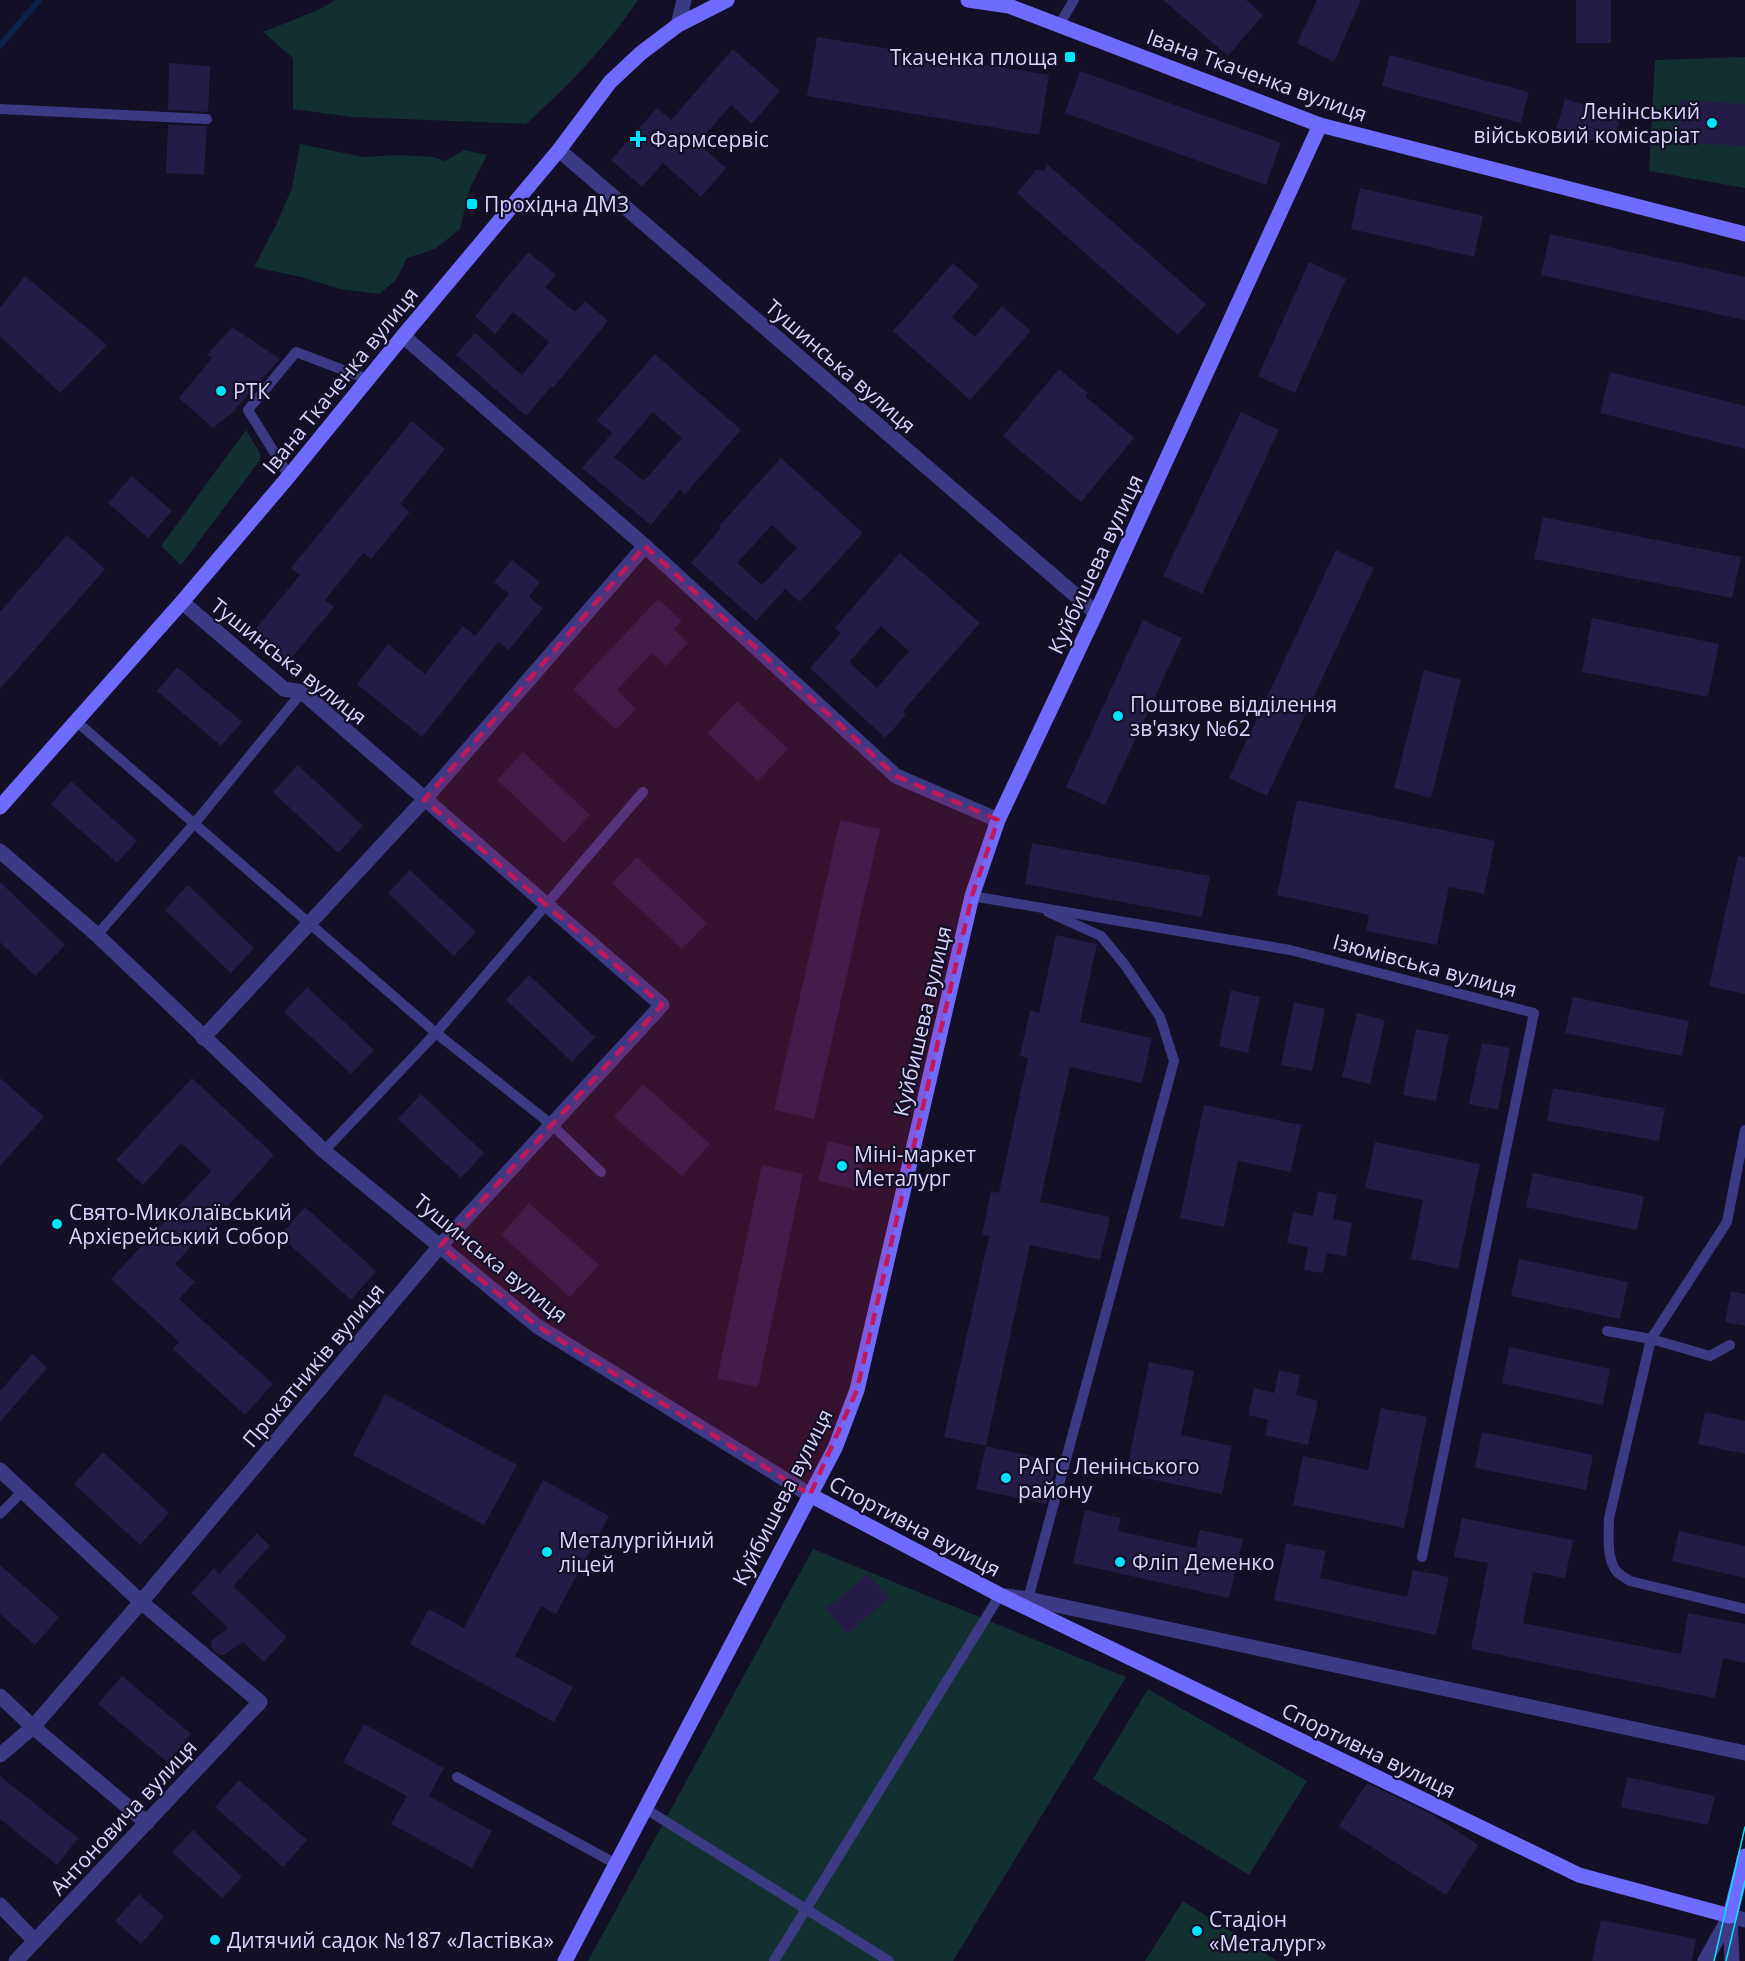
<svg xmlns="http://www.w3.org/2000/svg" width="1745" height="1961" font-family="'Open Sans',sans-serif">
<rect width="100%" height="100%" fill="#130f26"/>
<g fill="#12302f">
<path d="M336 0H638C607 47 567 86 526 124L352 117 293 109V58L263 32 318 10Z"/>
<polygon points="1745,57 1745,188 1649,171 1655,60"/>
<polygon points="300,144 363,157 400,155 434,157 445,161 464,150 487,155 470,188 460,229 435,249 407,258 396,280 379,294 340,289 301,277 254,267 277,223 292,188"/>
<polygon points="246,430 260,453 260,460 181,565 161,546"/>
<polygon points="813,1549 1126,1677 953,1961 588,1961"/>
<polygon points="1148,1689 1307,1781 1249,1875 1093,1779"/>
<polygon points="1183,1901 1277,1961 1145,1961"/>
</g>
<g fill="none" stroke-linecap="round" stroke-linejoin="round">
<polyline stroke="#0c2248" stroke-width="6" points="0,46 39,0"/>
</g>
<g fill="#241b47" fill-rule="evenodd">
<polygon points="1163,0 1246,0 1263,15 1228,56"/>
<polygon points="1317,0 1361,0 1334,62 1297,43"/>
<rect x="1576" y="0" width="35" height="43"/>
<polygon points="817,37 1049,75 1039,135 807,96"/>
<polygon points="733,49 780,91 752,124 731,105 698,143 726,168 701,197 663,163 642,187 611,160 657,108 671,120"/>
<polygon points="1390,55 1529,92 1521,123 1382,86"/>
<polygon points="169,63 210,66 208,112 168,110"/>
<polygon points="1080,71 1281,143 1266,185 1065,113"/>
<polygon points="1565,99 1621,115 1612,146 1556,130"/>
<polygon points="1680,100 1745,104 1745,146 1678,142"/>
<polygon points="168,125 207,126 204,175 166,173"/>
<polygon points="1047,164 1206,304 1178,335 1017,193 1037,169 1044,171"/>
<polygon points="1360,188 1483,216 1474,257 1351,229"/>
<polygon points="1550,234 1745,277 1745,320 1541,275"/>
<polygon points="528,252 556,275 545,287 575,312 585,301 608,321 553,388 551,387 526,416 456,355 475,333 522,375 549,342 513,312 495,334 475,316"/>
<polygon points="1309,262 1346,279 1295,393 1258,376"/>
<polygon points="953,263 979,286 952,317 975,337 1002,306 1031,331 970,400 893,331"/>
<polygon points="25,276 107,345 60,393 0,336 0,308"/>
<polygon points="232,327 280,359 232,413 213,428 179,398 212,358 207,355"/>
<path d="M655 354 741 430 685 494 680 489 651 525 582 468 612 433 597 420ZM653 412 682 438 644 481 614 457Z"/>
<polygon points="1059,369 1088,393 1085,396 1134,438 1081,502 1003,436"/>
<polygon points="1610,372 1745,406 1745,449 1600,413"/>
<polygon points="1241,412 1279,430 1202,594 1163,576"/>
<polygon points="412,421 445,449 400,504 410,512 371,559 363,553 325,600 334,607 288,662 253,632 300,575 291,568"/>
<path d="M781 458 863 533 800 602 785 589 756 621 691 563 721 528 719 526ZM772 525 797 548 762 585 737 563Z"/>
<polygon points="132,476 172,511 148,538 108,503"/>
<polygon points="1543,517 1741,557 1732,598 1534,559"/>
<polygon points="67,535 105,569 0,689 0,612"/>
<polygon points="1336,550 1374,568 1267,796 1229,778"/>
<path d="M900 553 980 623 903 711 906 715 885 738 810 668 841 633 835 628ZM881 626 909 651 877 688 849 662Z"/>
<polygon points="512,560 540,582 529,597 543,608 509,650 498,642 422,737 357,684 388,644 425,674 463,626 475,636 509,594 494,582"/>
<polygon points="658,599 682,621 674,629 688,643 666,666 652,653 617,690 636,709 616,730 573,689"/>
<polygon points="1592,618 1719,644 1708,697 1582,672"/>
<polygon points="1143,620 1182,638 1105,805 1066,787"/>
<polygon points="177,667 242,722 221,746 157,691"/>
<polygon points="1424,670 1461,680 1431,798 1394,788"/>
<polygon points="737,701 788,749 758,781 707,733"/>
<polygon points="523,752 590,815 564,843 497,780"/>
<polygon points="298,765 363,826 338,853 273,792"/>
<polygon points="71,781 137,841 117,863 51,804"/>
<polygon points="1297,800 1495,841 1484,894 1449,887 1437,945 1366,931 1369,915 1277,895"/>
<polygon points="840,820 880,829 814,1119 774,1110"/>
<polygon points="1032,843 1210,876 1202,917 1025,884"/>
<polygon points="1738,856 1745,857 1745,994 1709,986"/>
<polygon points="637,857 707,923 682,949 612,883"/>
<polygon points="410,870 476,932 454,956 388,893"/>
<polygon points="0,882 65,945 35,976 0,942"/>
<polygon points="188,885 254,948 231,973 165,910"/>
<polygon points="1056,935 1097,944 1080,1022 1152,1038 1142,1083 1070,1067 1040,1202 1110,1217 1100,1260 1030,1245 986,1446 944,1437 989,1236 982,1235 991,1191 999,1193 1028,1058 1020,1056 1030,1010 1039,1013"/>
<polygon points="529,975 595,1037 572,1062 506,1000"/>
<polygon points="307,987 374,1050 351,1074 284,1012"/>
<polygon points="1231,990 1260,997 1248,1053 1219,1046"/>
<polygon points="1573,997 1689,1021 1682,1056 1565,1033"/>
<polygon points="1294,1002 1325,1009 1312,1071 1281,1065"/>
<polygon points="1357,1013 1385,1020 1370,1084 1342,1077"/>
<polygon points="1416,1029 1449,1035 1436,1101 1403,1095"/>
<polygon points="1482,1043 1510,1048 1498,1110 1469,1104"/>
<polygon points="0,1078 44,1117 0,1166"/>
<polygon points="192,1078 274,1155 175,1264 195,1282 179,1299 273,1384 245,1415 173,1349 179,1342 111,1279 211,1171 181,1143 143,1185 116,1160"/>
<polygon points="643,1084 710,1144 682,1176 614,1117"/>
<polygon points="1553,1088 1665,1108 1659,1141 1547,1121"/>
<polygon points="421,1094 484,1153 461,1178 398,1119"/>
<polygon points="1204,1105 1301,1125 1291,1172 1238,1161 1224,1227 1180,1218"/>
<polygon points="828,1141 867,1150 857,1190 818,1181"/>
<polygon points="1375,1142 1480,1164 1458,1269 1411,1259 1423,1200 1365,1188"/>
<polygon points="762,1165 803,1174 758,1387 717,1379"/>
<polygon points="1533,1173 1644,1196 1637,1230 1526,1207"/>
<polygon points="1318,1191 1337,1195 1333,1219 1352,1223 1346,1257 1327,1253 1323,1273 1304,1270 1308,1247 1287,1243 1293,1212 1313,1216"/>
<polygon points="529,1203 599,1265 570,1297 501,1235"/>
<polygon points="305,1207 376,1271 351,1300 280,1236"/>
<polygon points="1519,1259 1628,1282 1620,1319 1511,1296"/>
<polygon points="1731,1291 1745,1294 1745,1326 1725,1322"/>
<polygon points="1509,1347 1610,1369 1603,1405 1502,1383"/>
<polygon points="32,1354 47,1368 0,1422 0,1391"/>
<polygon points="1149,1362 1194,1371 1181,1435 1232,1446 1222,1494 1126,1474"/>
<polygon points="1279,1370 1300,1375 1296,1395 1318,1401 1308,1445 1265,1435 1268,1420 1248,1415 1254,1388 1274,1393"/>
<polygon points="385,1394 517,1465 484,1525 353,1455"/>
<polygon points="1381,1408 1427,1417 1404,1528 1293,1505 1303,1456 1368,1470"/>
<polygon points="1705,1412 1745,1421 1745,1454 1698,1444"/>
<polygon points="1482,1432 1593,1455 1586,1490 1475,1468"/>
<polygon points="986,1446 1057,1462 1046,1504 976,1489"/>
<polygon points="103,1452 169,1513 140,1545 74,1484"/>
<polygon points="543,1480 609,1516 556,1614 541,1606 515,1656 573,1687 554,1722 410,1644 429,1609 464,1628"/>
<polygon points="1085,1510 1121,1518 1118,1531 1196,1548 1200,1530 1243,1539 1229,1598 1073,1563"/>
<polygon points="1462,1518 1573,1540 1565,1578 1533,1572 1523,1623 1681,1654 1688,1613 1745,1624 1745,1663 1723,1658 1715,1698 1471,1649 1488,1563 1454,1557"/>
<polygon points="1679,1531 1745,1546 1745,1578 1672,1561"/>
<polygon points="257,1533 270,1546 233,1586 287,1637 264,1662 243,1642 224,1655 219,1655 211,1648 212,1640 228,1628 191,1593 214,1568 219,1574"/>
<polygon points="1286,1543 1326,1551 1320,1578 1407,1597 1413,1570 1449,1577 1436,1635 1274,1600"/>
<polygon points="0,1565 59,1617 35,1645 0,1614"/>
<polygon points="868,1574 889,1598 847,1634 826,1609"/>
<polygon points="122,1676 191,1734 167,1762 98,1704"/>
<polygon points="364,1724 444,1768 429,1796 492,1831 472,1868 391,1824 407,1796 343,1762"/>
<polygon points="0,1776 78,1838 57,1865 0,1819"/>
<polygon points="1627,1777 1715,1796 1708,1825 1621,1807"/>
<polygon points="239,1780 307,1840 283,1867 215,1807"/>
<polygon points="1367,1783 1431,1814 1478,1845 1446,1895 1339,1826"/>
<polygon points="193,1830 242,1877 222,1898 172,1852"/>
<polygon points="139,1894 164,1917 141,1944 115,1921"/>
<polygon points="1601,1920 1696,1939 1692,1961 1592,1961"/>
</g>
<g fill="none" stroke-linecap="round" stroke-linejoin="round">
<g stroke="#3d3a85" stroke-width="10">
<polyline points="1059,25 1074,0"/>
<polyline points="0,109 207,119"/>
<polyline points="289,476 248,410 296,352 367,379"/>
<polyline points="77,722 436,1033 552,1125 601,1172"/>
<polyline points="972,896 1290,950 1534,1013 1422,1557"/>
<polyline points="97,935 194,824 302,692"/>
<path d="M1745 1130 1727 1222 1651 1339 1609 1518C1609 1534 1606 1559 1617 1572 1620 1575 1626 1578 1630 1581L1745 1609"/>
<polyline points="324,1151 436,1033 643,792"/>
<polyline points="1607,1331 1651,1339 1710,1356 1730,1345"/>
<polyline points="0,1514 23,1491"/>
<polyline points="1028,1599 1174,1061 1160,1017 1125,965 1101,936 1048,912"/>
<polyline points="457,1777 616,1864"/>
<polyline points="646,1809 889,1961"/>
<polyline points="774,1961 1000,1595"/>
</g>
<g stroke="#3d3a85" stroke-width="15">
<polyline points="678,25 684,0"/>
<polyline points="559,150 1096,613"/>
<polyline points="403,336 645,546 896,776 998,820"/>
<polyline points="0,851 97,935 324,1151 537,1326 810,1495"/>
<polyline points="203,1038 424,800 645,546"/>
<polyline points="0,1470 141,1602 260,1702 16,1961"/>
<polyline points="1006,1596 1028,1599 1745,1753"/>
<polyline points="0,1696 33,1727 147,1823"/>
<polyline points="0,1755 33,1727 141,1602 440,1246 662,1005 302,692 284,689 182,602"/>
<polyline points="0,1905 35,1941"/>
<polyline points="1730,1916 1732,1961"/>
<polyline points="1730,1916 1745,1920"/>
<polyline points="1705,1961 1730,1916"/>
</g>
<g stroke="#6f6bff" stroke-width="15">
<polyline points="968,0 1009,6 1320,125 1745,234"/>
<polyline points="0,807 182,602 289,476 403,336 559,150 610,82 641,53 678,25 727,0"/>
<polyline points="810,1495 1000,1595 1579,1875 1730,1916 1745,1856"/>
<polyline points="565,1961 835,1448 857,1390 972,896 998,820 1096,613 1320,125"/>
</g>
<g stroke="#00e5ff" stroke-width="1.5">
<polyline points="1714,1961 1745,1827"/>
<polyline points="1726,1961 1745,1881"/>
</g>
</g>
<path fill="#c2185b" fill-opacity="0.2" stroke="#c2185b" stroke-width="4.5" stroke-dasharray="12 8" stroke-linejoin="round" d="M645 546 896 776 998 820 972 896 857 1390 810 1495 537 1326 440 1246 662 1005 424 800Z"/>
<g fill="#00e5ff" stroke="#130f26" stroke-width="2">
<rect x="1064" y="51" width="12" height="12" rx="3"/>
<circle cx="1712" cy="123" r="6"/>
<path d="M635 130h6v6h6v6h-6v6h-6v-6h-6v-6h6z"/>
<rect x="466" y="198" width="12" height="12" rx="3"/>
<circle cx="221" cy="391" r="6"/>
<circle cx="1118" cy="716" r="6"/>
<circle cx="842" cy="1166" r="6"/>
<circle cx="57" cy="1224" r="6"/>
<circle cx="1006" cy="1478" r="6"/>
<circle cx="547" cy="1552" r="6"/>
<circle cx="1120" cy="1562" r="6"/>
<circle cx="1197" cy="1931" r="6"/>
<circle cx="215" cy="1940" r="6"/>
</g>
<g text-anchor="middle" dominant-baseline="central" stroke-width="4.5" stroke-linejoin="round" paint-order="stroke">
<g font-size="21" fill="#d9d4ff" stroke="#130f26" text-anchor="start">
<text x="1058" y="57" text-anchor="end">Ткаченка площа</text>
<text x="1700" y="111" text-anchor="end">Ленінський<tspan x="1700" dy="24">військовий комісаріат</tspan></text>
<text x="650" y="139">Фармсервіс</text>
<text x="484" y="204">Прохідна ДМЗ</text>
<text x="233" y="391">РТК</text>
<text x="1130" y="704">Поштове відділення<tspan x="1130" dy="24">зв'язку №62</tspan></text>
<text x="854" y="1154">Міні-маркет<tspan x="854" dy="24">Металург</tspan></text>
<text x="69" y="1212">Свято-Миколаївський<tspan x="69" dy="24">Архієрейський Собор</tspan></text>
<text x="1018" y="1466">РАГС Ленінського<tspan x="1018" dy="24">району</tspan></text>
<text x="559" y="1540">Металургійний<tspan x="559" dy="24">ліцей</tspan></text>
<text x="1132" y="1562">Фліп Деменко</text>
<text x="1209" y="1919">Стадіон<tspan x="1209" dy="24">«Металург»</tspan></text>
<text x="227" y="1940">Дитячий садок №187 «Ластівка»</text>
</g>
<g font-size="21" fill="#d9d4ff" stroke="#130f26">
<text transform="translate(1257 75) rotate(20)">Івана Ткаченка вулиця</text>
<text transform="translate(841 366) rotate(41)">Тушинська вулиця</text>
<text transform="translate(340 380) rotate(-51)">Івана Ткаченка вулиця</text>
<text transform="translate(1095 564) rotate(-65)">Куйбишева вулиця</text>
<text transform="translate(289 661) rotate(38)">Тушинська вулиця</text>
<text transform="translate(1425 965) rotate(15)">Ізюмівська вулиця</text>
<text transform="translate(922 1021) rotate(-77)">Куйбишева вулиця</text>
<text transform="translate(491 1258) rotate(39)">Тушинська вулиця</text>
<text transform="translate(313 1365) rotate(-50)">Прокатників вулиця</text>
<text transform="translate(782 1497) rotate(-63)">Куйбишева вулиця</text>
<text transform="translate(915 1526) rotate(28)">Спортивна вулиця</text>
<text transform="translate(1369 1750) rotate(26)">Спортивна вулиця</text>
<text transform="translate(123 1817) rotate(-47)">Антоновича вулиця</text>
</g>
</g>
</svg>
